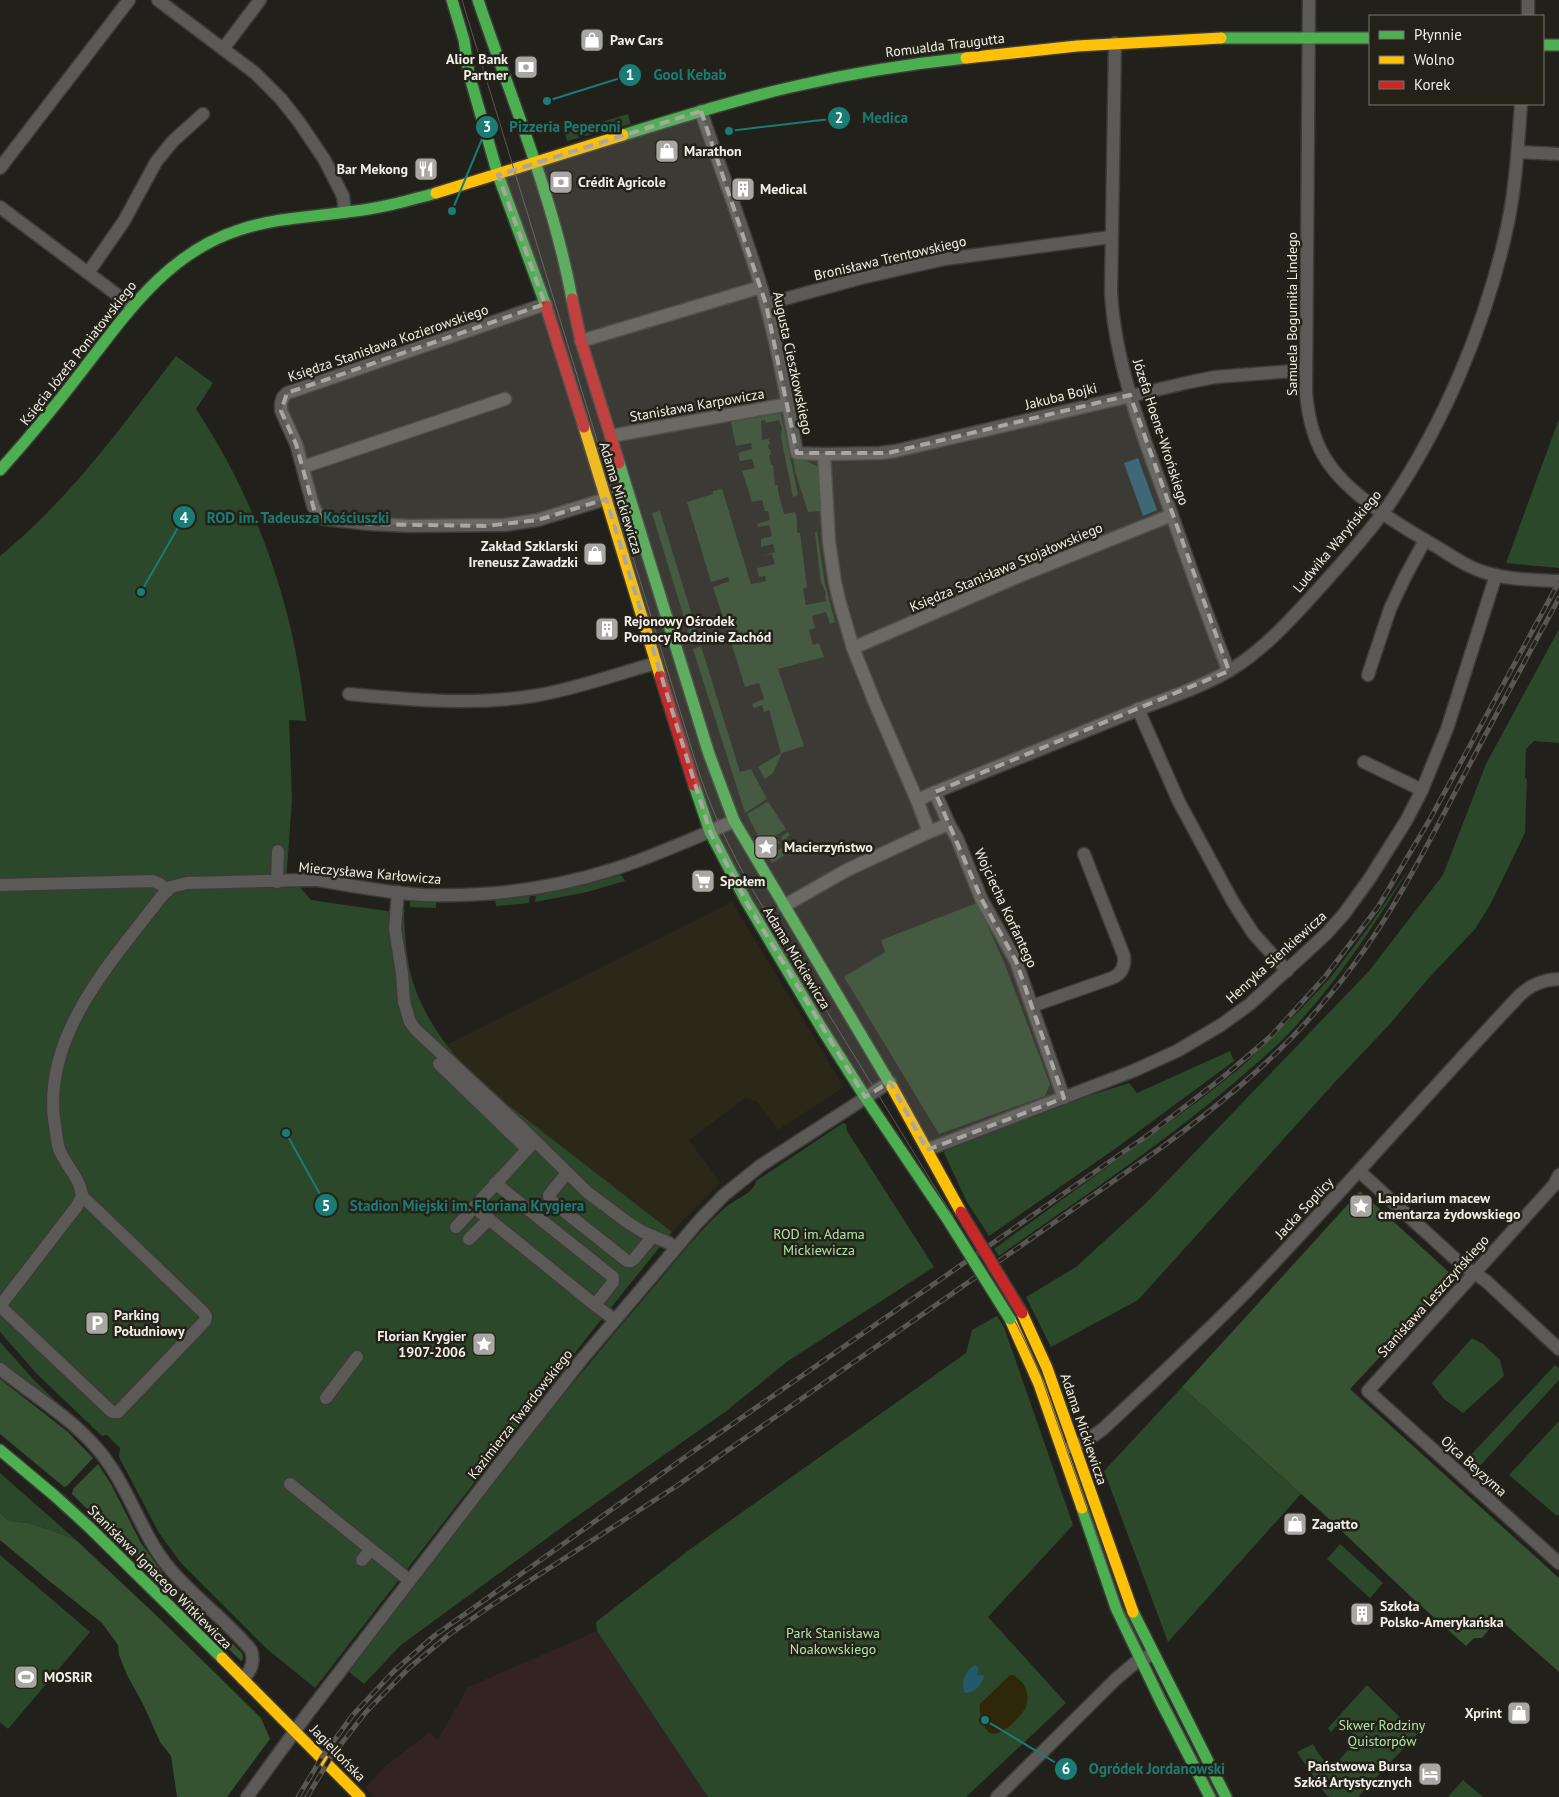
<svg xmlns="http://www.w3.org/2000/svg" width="1559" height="1797" font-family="'PT Sans',sans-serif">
<rect width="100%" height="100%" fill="#21201b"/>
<polygon fill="#2b281a" points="732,902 844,1087 778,1130 756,1101 745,1098 689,1140 720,1182 672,1232 489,1090 468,1071 446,1045"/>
<polygon fill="#332321" points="597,1631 708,1797 373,1797 365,1788 383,1768 430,1732 437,1741 468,1687"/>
<g fill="#2c482a">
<polygon points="628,114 631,124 567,141 565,133"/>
<path d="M176 356 213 383 196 409C258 503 295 609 306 721L289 720 292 799 286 883 298 885 311 900 400 913 401 910H405L404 913C405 936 406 960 413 982 427 1026 456 1060 489 1090L672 1232 588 1336 315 1688 267 1649 181 1563 159 1533 119 1457 120 1448 107 1435 102 1436 37 1374 0 1332V556C70 499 122 426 176 356Z"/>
<polygon points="781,413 798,495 793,497 781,437 782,428 779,420 766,423 765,420 761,421 762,440 769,439 770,444 768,445 769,450 770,449 771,454 769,455 771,465 773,465 775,485 778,485 778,491 784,514 795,512 797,519 797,533 800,533 807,587 803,589 806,605 826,601 825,596 826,594 822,584 821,584 815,532 817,532 825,584 835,622 830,624 826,612 812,616 815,628 809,630 813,645 819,643 824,657 778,669 804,746 782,753 773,773 765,779 758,767 781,753 769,710 764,712 762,705 754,708 752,704 764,699 759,683 745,687 730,639 739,636 737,630 728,633 713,587 730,581 728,577 711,582 687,502 713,494 713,491 722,489 751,584 766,581 765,576 759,577 757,568 775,564 772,554 763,556 775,552 773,544 761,547 761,539 772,536 769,525 758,527 757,524 770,520 768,511 765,511 762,500 752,502 742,471 755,468 752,459 740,461 738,453 752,449 751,443 736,446 731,422"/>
<polygon points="1559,419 1559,568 1506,563"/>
<polygon points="792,449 798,457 819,467 823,511 808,512 795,471"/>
<polygon points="660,511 698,635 690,637 652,513"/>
<polygon points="1559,629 1559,743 1534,741 1526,749 1525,778 1527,779 1525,833 1490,905 1475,929 1427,980 1389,1025 1335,1082 1138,1300 1051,1347 1026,1297 1076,1267 1146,1203 1369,971 1443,875 1486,764"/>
<polygon points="701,646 740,772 751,769 767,799 745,813 693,649"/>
<polygon points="767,802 769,803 786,829 775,836 780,843 766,852 747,814"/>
<polygon points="788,832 790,835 786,838 795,849 772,863 768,856 785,846 781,837"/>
<path d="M1410 867C1377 921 1343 974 1300 1021 1280 1044 1257 1063 1234 1083 1160 1146 1078 1200 999 1256L994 1249 1201 1099 1240 1068 1300 1010 1330 978 1368 928Z"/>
<polygon points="620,875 623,877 625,881 587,892 535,902 536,894 594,882"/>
<polygon points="530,895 529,903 496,906 495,899"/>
<polygon points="410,899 436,900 436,908 410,907"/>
<polygon points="977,903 1004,962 1050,1084 1045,1096 939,1134 844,977 885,952 881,940"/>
<polygon points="1230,1051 1234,1061 1112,1151 989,1236 967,1202 944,1153 947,1147 1044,1110 1129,1083 1137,1093"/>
<path d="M843 1123 846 1124 847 1131 934 1267 788 1361 725 1412 576 1517 401 1645 364 1684 348 1671C447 1542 546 1412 652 1289 676 1261 698 1231 726 1207 735 1199 754 1193 756 1181Z"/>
<polygon points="997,1316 1004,1327 1073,1525 988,1617 1066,1703 966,1797 708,1797 597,1631 596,1622 689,1550 966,1353 972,1330"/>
<polygon points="1472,1338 1483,1344 1500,1360 1504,1376 1463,1413 1444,1399 1432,1383"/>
<polygon points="0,1342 33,1379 77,1422 0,1361"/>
<polygon points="1555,1365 1559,1368 1559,1380 1478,1468 1468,1458"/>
<polygon points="1182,1387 1301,1494 1168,1642 1104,1471"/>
<polygon points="1559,1421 1559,1514 1557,1516 1509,1475"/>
<polygon points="0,1473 76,1540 51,1530 29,1523 9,1521 0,1513"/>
<polygon points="1340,1544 1383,1583 1370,1598 1327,1559"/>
<polygon points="0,1555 90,1632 8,1729 0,1722"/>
<polygon points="1367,1685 1417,1734 1358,1797 1330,1797 1326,1795 1297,1752 1313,1744 1318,1753 1331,1769 1358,1739 1339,1723 1331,1732 1328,1728"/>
<polygon points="1463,1780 1483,1797 1448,1797"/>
</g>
<g fill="#355231">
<polygon points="1360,1191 1452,1275 1447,1285 1350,1389 1559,1578 1559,1672 1498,1618 1482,1638 1474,1638 1466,1646 1410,1596 1328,1518 1182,1387"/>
<polygon points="0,1379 68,1432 93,1458 68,1485 64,1487 0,1434"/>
<polygon points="98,1464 111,1484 141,1543 180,1597 155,1572 153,1574 72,1494 73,1489"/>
<polygon points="0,1513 9,1521 29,1523 51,1530 76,1540 158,1617 261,1718 270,1739 227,1797 177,1797 171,1756 160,1742 143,1704 127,1675 119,1655 118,1645 102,1623 48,1580 0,1540"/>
<polygon points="182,1596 184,1596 242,1653 243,1659 241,1661 209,1630 210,1628 183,1601"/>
</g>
<path fill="#2f270a" d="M1010 1675H1014C1018 1679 1023 1682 1025 1687 1028 1693 1028 1701 1026 1707 1022 1716 1000 1738 990 1733 985 1730 984 1724 982 1719 980 1714 979 1710 980 1704Z"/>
<g fill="#23586d">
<polygon points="1138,458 1157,510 1143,516 1124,463"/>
<path d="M975 1665 979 1668 977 1675H984C983 1685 974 1693 965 1693 960 1682 965 1671 975 1665Z"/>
</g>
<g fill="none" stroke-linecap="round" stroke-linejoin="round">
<g stroke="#3c3b37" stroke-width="15">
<g id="street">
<polyline points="158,0 255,73 281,99 299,122 324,159 343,196 345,212"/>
<path d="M1309 0 1306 392C1308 417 1314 443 1329 464 1352 497 1402 527 1437 547 1453 557 1469 568 1487 573 1510 580 1535 580 1559 581"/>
<polyline points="1528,16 1528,0"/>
<path d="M1115 43 1111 292C1115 366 1144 438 1169 507 1189 562 1207 617 1229 671"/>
<polyline points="223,49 260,0"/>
<path d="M701 111C721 171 744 229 762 289 777 343 787 398 797 453L824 454 829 542 835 582 839 600 853 648 875 703 917 800"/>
<polyline points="1518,152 1559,154"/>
<polyline points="0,168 129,0"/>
<polyline points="0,207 132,306"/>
<polyline points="88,273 124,221 156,162 173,141 203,114"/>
<polyline points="545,304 287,393 283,397 281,403 281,411 296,444 313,506 319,517 324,519 369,524 410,526 505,525 538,520 606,499"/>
<polyline points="766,304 861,278 945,259 1111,237"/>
<polyline points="581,341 761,287"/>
<polyline points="611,436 789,404"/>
<polyline points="824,454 880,453 895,451 1190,382 1215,377 1306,370"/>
<polyline points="303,467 505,399"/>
<polyline points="853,648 1017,577 1172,515"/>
<polyline points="1368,675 1390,609 1405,577 1425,540"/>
<path d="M349 694C412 700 475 706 539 695 578 688 617 674 656 663"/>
<polyline points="1138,709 1179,802 1233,902 1253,933 1287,971"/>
<polyline points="1364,762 1422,790"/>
<polyline points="949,824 957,838 982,900 1016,961 1064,1098"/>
<polyline points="929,832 949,824 935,792"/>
<polyline points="277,882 278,851"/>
<polyline points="0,885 153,881 160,884 167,890"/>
<polyline points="398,892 395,929 402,973 404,1002 410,1022 416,1030 524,1130 587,1192 627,1222 643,1232 669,1243 675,1248"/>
<path d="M784 906 847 870 929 832 917 800C988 770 1059 742 1130 713 1164 699 1201 688 1232 669 1265 649 1297 613 1323 584 1346 558 1370 532 1390 503 1446 420 1487 321 1508 223 1516 184 1518 144 1521 104"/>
<path d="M1032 1006 1112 978C1122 974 1125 966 1124 956L1084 854"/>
<polyline points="439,1064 527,1149"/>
<polyline points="927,1150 1133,1071 1177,1051 1221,1025 1250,1004 1326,934 1344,914 1370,878 1406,821 1422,790 1447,729 1496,575"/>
<polyline points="1359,1171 1462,1265 1486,1281 1559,1349"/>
<polyline points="567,1173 549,1195 550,1200 627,1261 631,1261 634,1259 653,1236"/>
<polyline points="1559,1175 1554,1185 1368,1391 1559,1563"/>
<polyline points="474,1207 595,1305 613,1282 613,1277 495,1183"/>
<polyline points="456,1227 533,1143"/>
<polyline points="469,1239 489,1219"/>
<polyline points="595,1305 615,1320"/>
<path d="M0 1306 77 1206 82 1196C81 1179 65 1165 59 1149 56 1139 56 1129 54 1119 44 1033 113 960 161 897L171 887 187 883 308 880H318C353 886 388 893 424 895 486 897 551 889 611 870 653 857 694 838 734 821"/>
<polyline points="0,1306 112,1412 118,1412 205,1321 206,1316 203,1312 82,1196"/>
<path d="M0 1369C38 1399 84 1425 111 1467 133 1500 144 1538 170 1569 195 1598 227 1621 251 1650 255 1662 251 1671 243 1679"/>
<polyline points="326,1398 357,1357"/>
<path d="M1068 1448 1086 1441 1103 1429C1152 1383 1201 1338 1248 1290 1341 1194 1428 1092 1520 995 1532 984 1543 980 1559 979"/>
<polyline points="290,1484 409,1580"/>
<polyline points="362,1560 371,1549"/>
<polyline points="247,1797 308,1713 499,1465 583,1358 698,1222 724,1195 760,1166 890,1082"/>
<polyline points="997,1797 1116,1679 1136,1662 1149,1656"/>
</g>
</g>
<g stroke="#3c3b37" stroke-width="14">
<g id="fast">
<polyline points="452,0 464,40 469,74 498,175 546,306"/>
<path d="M478 0C511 99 553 196 572 299"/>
<polyline points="1221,38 1370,38"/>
<polyline points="1543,45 1559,45"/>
<path d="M623 135C680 117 738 99 796 86 852 73 909 64 966 58"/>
<polyline points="619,463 709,754 734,821 892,1087"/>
<path d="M0 470C29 438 56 405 82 371 126 314 167 253 239 230 274 218 311 217 347 212 378 209 407 201 436 193"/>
<polyline points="694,785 710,832 746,901 822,1029 865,1097 948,1220"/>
<polyline points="0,1450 55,1496 90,1528 222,1658"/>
<polyline points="1082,1508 1116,1608 1160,1700 1210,1797"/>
<polyline points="1133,1612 1226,1797"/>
</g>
</g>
<g stroke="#3c3b37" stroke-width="14">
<g id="slow">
<polyline points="966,58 1077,46 1221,38"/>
<polyline points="436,193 623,135"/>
<polyline points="584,427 660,676"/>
<polyline points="892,1087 961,1212"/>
<polyline points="1022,1313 1047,1368 1133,1612"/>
<polyline points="1010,1319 1039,1384 1082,1508"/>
<polyline points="222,1658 360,1797"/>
</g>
</g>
<g stroke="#3c3b37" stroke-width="14">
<g id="jam">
<polyline points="572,299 581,341 619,463"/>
<polyline points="546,306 584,427"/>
<polyline points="660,676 694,785"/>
</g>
</g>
<use href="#street" stroke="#5b5a56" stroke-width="12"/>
<use href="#fast" stroke="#4caf50" stroke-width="11"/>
<use href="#slow" stroke="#ffc107" stroke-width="11"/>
<use href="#jam" stroke="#c62828" stroke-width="11"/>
<path stroke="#585754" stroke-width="1" d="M462 0 695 760C709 806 729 848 752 889L1003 1298 1025 1341 1041 1376 1124 1614 1216 1797"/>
<g stroke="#585754" stroke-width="5">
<g id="rail">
<polyline points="298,1797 322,1757 352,1716 394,1671 434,1636 688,1455 1148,1135 1222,1078 1271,1036 1324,978 1378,907 1430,819 1559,582"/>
<path d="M307 1797 331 1757 366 1712 409 1668 450 1634 492 1605 675 1487 1158 1150C1221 1104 1280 1056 1329 996 1384 931 1422 856 1461 781 1493 720 1526 659 1559 598"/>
</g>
</g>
<use href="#rail" stroke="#242218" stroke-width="3" stroke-dasharray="9" stroke-linecap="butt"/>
<g stroke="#3c3b37" stroke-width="14" stroke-linecap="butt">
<polyline id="fast-bridge" points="948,1220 1010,1319"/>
</g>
<g stroke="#3c3b37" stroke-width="14" stroke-linecap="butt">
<polyline id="jam-bridge" points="961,1212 1022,1313"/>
</g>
<use href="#fast-bridge" stroke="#4caf50" stroke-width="11"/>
<use href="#jam-bridge" stroke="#c62828" stroke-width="11"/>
</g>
<path fill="#a8a7a1" fill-opacity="0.2" stroke="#a8a7a1" stroke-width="4" stroke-dasharray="10 6" stroke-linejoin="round" d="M701 111 766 304 797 453H888L1130 395 1229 671 935 792 982 900 1016 961 1064 1098 927 1150 890 1082 865 1097 748 905 710 832 606 499 538 520 486 526 369 524 331 521 315 513 296 444 281 411 287 393 545 304 498 175Z"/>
<defs>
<g id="shop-square" transform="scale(1.25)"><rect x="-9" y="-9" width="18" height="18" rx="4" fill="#a8a7a1" stroke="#242218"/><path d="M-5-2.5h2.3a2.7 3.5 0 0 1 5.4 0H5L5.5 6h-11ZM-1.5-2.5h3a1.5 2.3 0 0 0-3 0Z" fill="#fff"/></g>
<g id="bank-square" transform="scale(1.25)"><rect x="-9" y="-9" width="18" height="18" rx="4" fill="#a8a7a1" stroke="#242218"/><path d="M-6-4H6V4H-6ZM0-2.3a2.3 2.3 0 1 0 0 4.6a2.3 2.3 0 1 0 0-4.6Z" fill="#fff"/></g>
<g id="restaurant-square" transform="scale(1.25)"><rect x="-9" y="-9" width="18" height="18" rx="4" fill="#a8a7a1" stroke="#242218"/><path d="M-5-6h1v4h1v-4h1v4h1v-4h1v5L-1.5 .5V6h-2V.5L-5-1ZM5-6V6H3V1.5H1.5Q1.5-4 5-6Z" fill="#fff"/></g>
<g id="building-square" transform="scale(1.25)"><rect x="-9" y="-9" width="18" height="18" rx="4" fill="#a8a7a1" stroke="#242218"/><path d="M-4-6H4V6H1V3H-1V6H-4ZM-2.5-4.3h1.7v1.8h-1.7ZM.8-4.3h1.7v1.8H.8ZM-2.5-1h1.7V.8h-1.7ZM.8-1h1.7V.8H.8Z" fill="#fff"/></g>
<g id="sight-square" transform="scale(1.25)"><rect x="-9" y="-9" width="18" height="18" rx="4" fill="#a8a7a1" stroke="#242218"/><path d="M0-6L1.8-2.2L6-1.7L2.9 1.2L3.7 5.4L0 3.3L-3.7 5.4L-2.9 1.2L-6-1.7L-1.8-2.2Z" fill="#fff"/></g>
<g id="supermarket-square" transform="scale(1.25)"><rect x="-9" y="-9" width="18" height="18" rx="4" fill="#a8a7a1" stroke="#242218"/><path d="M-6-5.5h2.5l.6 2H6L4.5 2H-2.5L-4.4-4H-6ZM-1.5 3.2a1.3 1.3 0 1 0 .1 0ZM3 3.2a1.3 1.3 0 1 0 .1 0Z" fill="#fff"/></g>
<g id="parking-square" transform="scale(1.25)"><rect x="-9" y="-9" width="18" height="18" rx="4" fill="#a8a7a1" stroke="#242218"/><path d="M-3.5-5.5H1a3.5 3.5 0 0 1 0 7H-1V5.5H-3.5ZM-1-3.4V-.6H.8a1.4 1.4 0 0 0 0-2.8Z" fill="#fff"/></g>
<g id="stadium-square" transform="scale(1.25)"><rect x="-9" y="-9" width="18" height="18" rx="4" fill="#a8a7a1" stroke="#242218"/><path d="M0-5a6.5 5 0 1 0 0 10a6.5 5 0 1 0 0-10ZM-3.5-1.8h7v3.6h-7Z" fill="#fff"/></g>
<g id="hotel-square" transform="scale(1.25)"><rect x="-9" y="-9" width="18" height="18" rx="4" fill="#a8a7a1" stroke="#242218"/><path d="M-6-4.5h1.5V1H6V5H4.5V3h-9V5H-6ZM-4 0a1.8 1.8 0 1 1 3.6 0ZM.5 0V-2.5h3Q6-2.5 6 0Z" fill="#fff"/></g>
</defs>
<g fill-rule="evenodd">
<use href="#shop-square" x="592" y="40"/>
<use href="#bank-square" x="526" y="67"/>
<use href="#shop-square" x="667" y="151"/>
<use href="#restaurant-square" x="426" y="169"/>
<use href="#bank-square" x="561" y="182"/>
<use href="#building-square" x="743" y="189"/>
<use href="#shop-square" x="595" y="554"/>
<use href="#building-square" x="607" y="629"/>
<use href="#sight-square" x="766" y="847"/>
<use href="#supermarket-square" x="703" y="881"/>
<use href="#sight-square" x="1361" y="1206"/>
<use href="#parking-square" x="97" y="1323"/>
<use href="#sight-square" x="484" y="1344"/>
<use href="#shop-square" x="1295" y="1524"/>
<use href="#building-square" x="1362" y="1614"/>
<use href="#stadium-square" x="26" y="1677"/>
<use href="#shop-square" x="1519" y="1713"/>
<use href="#hotel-square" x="1430" y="1774"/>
</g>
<g text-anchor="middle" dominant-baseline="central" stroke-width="5" stroke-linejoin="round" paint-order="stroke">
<g font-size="14" font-weight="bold" fill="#f1efe9" stroke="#242218" text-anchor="start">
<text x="610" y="40">Paw Cars</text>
<text x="508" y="59" text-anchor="end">Alior Bank<tspan x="508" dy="16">Partner</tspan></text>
<text x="684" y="151">Marathon</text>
<text x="408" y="169" text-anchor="end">Bar Mekong</text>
<text x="578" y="182">Crédit Agricole</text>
<text x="760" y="189">Medical</text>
<text x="578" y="546" text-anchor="end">Zakład Szklarski<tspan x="578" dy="16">Ireneusz Zawadzki</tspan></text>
<text x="624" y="621">Rejonowy Ośrodek<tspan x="624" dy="16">Pomocy Rodzinie Zachód</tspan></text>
<text x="784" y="847">Macierzyństwo</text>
<text x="720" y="881">Społem</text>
<text x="1378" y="1198">Lapidarium macew<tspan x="1378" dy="16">cmentarza żydowskiego</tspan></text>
<text x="114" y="1315">Parking<tspan x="114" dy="16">Południowy</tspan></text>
<text x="466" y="1336" text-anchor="end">Florian Krygier<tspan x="466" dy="16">1907-2006</tspan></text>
<text x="1312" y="1524">Zagatto</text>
<text x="1380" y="1606">Szkoła<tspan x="1380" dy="16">Polsko-Amerykańska</tspan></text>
<text x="44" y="1677">MOSRiR</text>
<text x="1502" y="1713" text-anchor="end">Xprint</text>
<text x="1412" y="1766" text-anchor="end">Państwowa Bursa<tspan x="1412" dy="16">Szkół Artystycznych</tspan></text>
</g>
<g font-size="14" fill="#f1efe9" stroke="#242218">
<text transform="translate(945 45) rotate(-7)">Romualda Traugutta</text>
<text transform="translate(890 258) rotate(-13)">Bronisława Trentowskiego</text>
<text transform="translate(1292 314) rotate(-90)">Samuela Bogumiła Lindego</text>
<text transform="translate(388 343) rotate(-19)">Księdza Stanisława Kozierowskiego</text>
<text transform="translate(78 353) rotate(-52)">Księcia Józefa Poniatowskiego</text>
<text transform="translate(793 363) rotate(78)">Augusta Cieszkowskiego</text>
<text transform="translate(1061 396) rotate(-14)">Jakuba Bojki</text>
<text transform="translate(697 405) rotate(-10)">Stanisława Karpowicza</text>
<text transform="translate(1161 432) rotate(72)">Józefa Hoene-Wrońskiego</text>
<text transform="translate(621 498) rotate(73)">Adama Mickiewicza</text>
<text transform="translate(1337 541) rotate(-50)">Ludwika Waryńskiego</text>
<text transform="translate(1006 567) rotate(-23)">Księdza Stanisława Stojałowskiego</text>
<text transform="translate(370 873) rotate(5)">Mieczysława Karłowicza</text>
<text transform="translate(1006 908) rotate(65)">Wojciecha Korfantego</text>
<text transform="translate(1276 957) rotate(-42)">Henryka Sienkiewicza</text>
<text transform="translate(797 958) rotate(59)">Adama Mickiewicza</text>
<text transform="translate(1304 1208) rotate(-47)">Jacka Soplicy</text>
<text transform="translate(1433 1296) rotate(-48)">Stanisława Leszczyńskiego</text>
<text transform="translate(520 1414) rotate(-52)">Kazimierza Twardowskiego</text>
<text transform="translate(1084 1429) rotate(71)">Adama Mickiewicza</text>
<text transform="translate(1474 1466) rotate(42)">Ojca Beyzyma</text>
<text transform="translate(160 1577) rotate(45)">Stanisława Ignacego Witkiewicza</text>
<text transform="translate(338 1753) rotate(46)">Jagiellońska</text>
</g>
<g font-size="14" fill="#aee6a9" stroke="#242218">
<text x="819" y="1234">ROD im. Adama<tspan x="819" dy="16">Mickiewicza</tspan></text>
<text x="833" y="1633">Park Stanisława<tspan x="833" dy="16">Noakowskiego</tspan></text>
<text x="1382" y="1725">Skwer Rodziny<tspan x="1382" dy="16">Quistorpów</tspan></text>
</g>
</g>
<path fill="none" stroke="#1a7c74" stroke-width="2" d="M547 101L630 75M729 131L839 118M452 211L487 127M141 592L184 517M286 1133L326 1205M985 1720L1066 1769"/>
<g fill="#1a7c74" stroke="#242218" stroke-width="2">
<circle cx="547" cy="101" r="5"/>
<circle cx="729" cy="131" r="5"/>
<circle cx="452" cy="211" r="5"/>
<circle cx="141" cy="592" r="5"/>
<circle cx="286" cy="1133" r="5"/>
<circle cx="985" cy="1720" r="5"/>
<circle cx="630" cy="75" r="12"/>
<circle cx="839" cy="118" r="12"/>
<circle cx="487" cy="127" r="12"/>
<circle cx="184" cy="517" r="12"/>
<circle cx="326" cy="1205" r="12"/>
<circle cx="1066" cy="1769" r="12"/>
</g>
<g font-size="15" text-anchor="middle" font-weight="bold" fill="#fff">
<text x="630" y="80">1</text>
<text x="839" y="123">2</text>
<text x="487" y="132">3</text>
<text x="184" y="523">4</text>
<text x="326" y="1211">5</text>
<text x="1066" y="1774">6</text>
</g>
<g font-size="15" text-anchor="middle" font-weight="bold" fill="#1a7c74" stroke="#242218" stroke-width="5" stroke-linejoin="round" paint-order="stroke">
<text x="690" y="80">Gool Kebab</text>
<text x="885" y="123">Medica</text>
<text x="565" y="132">Pizzeria Peperoni</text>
<text x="298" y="523">ROD im. Tadeusza Kościuszki</text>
<text x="467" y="1211">Stadion Miejski im. Floriana Krygiera</text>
<text x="1157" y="1774">Ogródek Jordanowski</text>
</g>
<rect x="1369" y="15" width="175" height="90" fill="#242218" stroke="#76746c"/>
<rect x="1379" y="31" width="25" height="8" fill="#4caf50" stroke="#76746c"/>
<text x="1414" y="40" font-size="15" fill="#f1efe9">Płynnie</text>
<rect x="1379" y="56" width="25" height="8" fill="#ffc107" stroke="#76746c"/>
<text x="1414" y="65" font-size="15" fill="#f1efe9">Wolno</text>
<rect x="1379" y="81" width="25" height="8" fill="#c62828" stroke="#76746c"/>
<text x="1414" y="90" font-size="15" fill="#f1efe9">Korek</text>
</svg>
